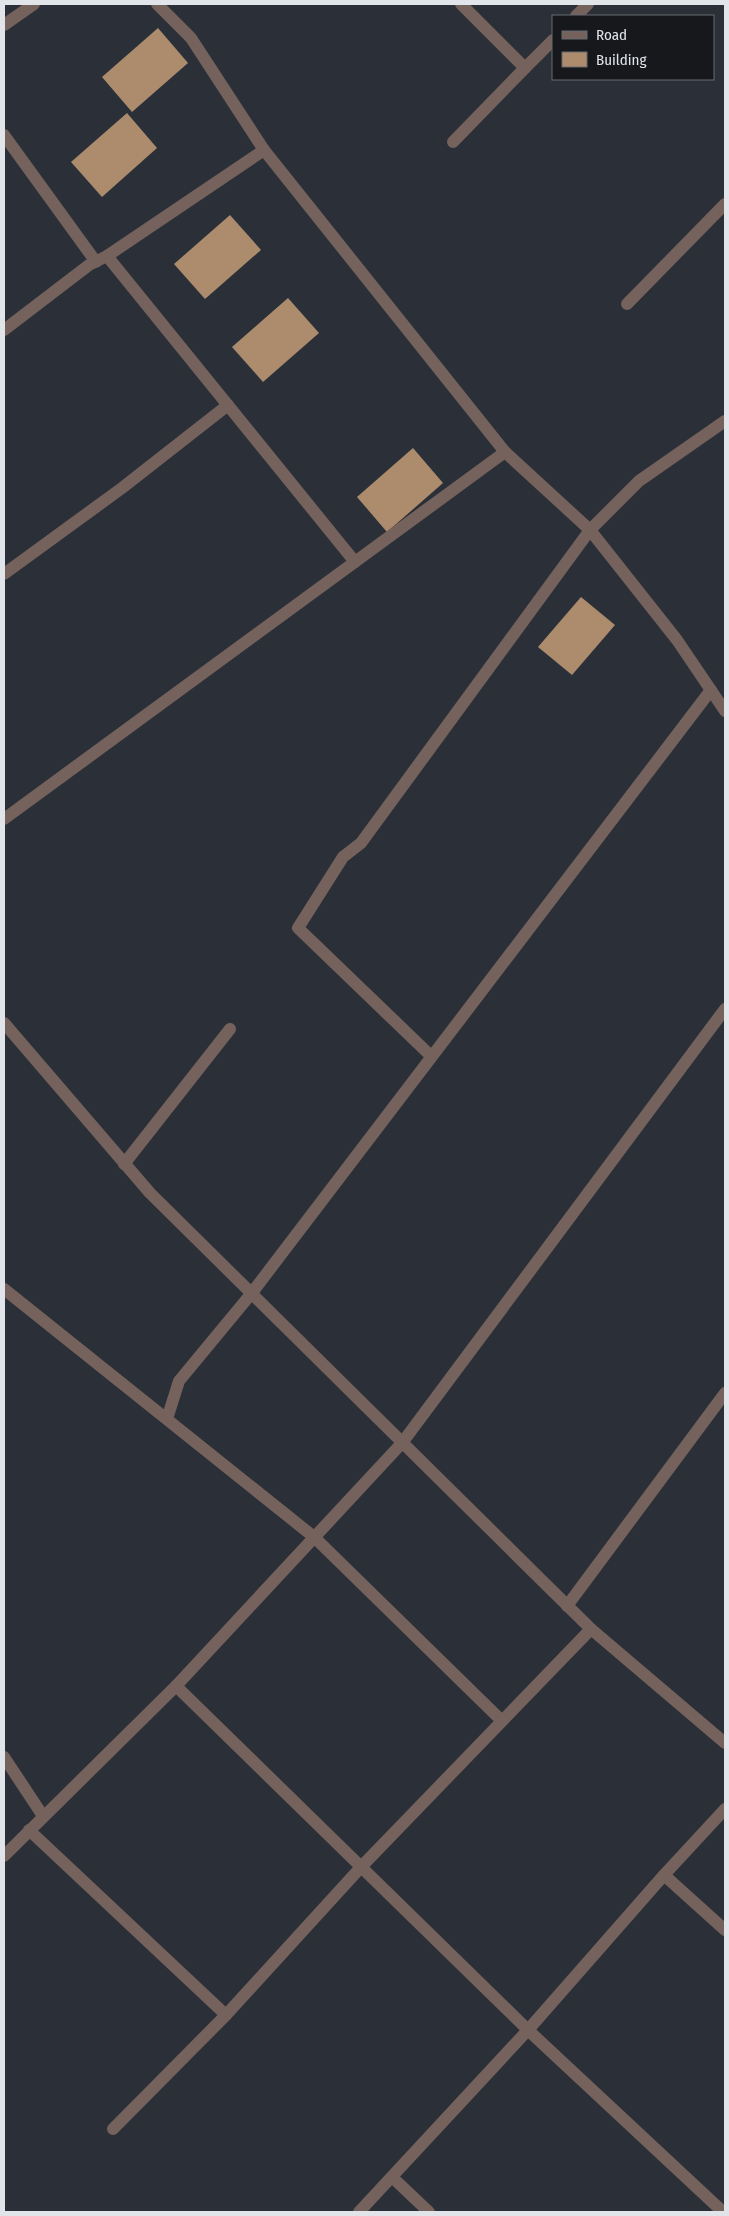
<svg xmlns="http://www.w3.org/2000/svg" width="729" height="2216" font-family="'Fira Sans Condensed',sans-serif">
<rect width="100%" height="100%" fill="#2b3038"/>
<g fill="#ac8c6d">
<polygon points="158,28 188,63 132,112 102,77"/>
<polygon points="127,113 157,148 102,197 71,162"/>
<polygon points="230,215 261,250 205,299 174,264"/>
<polygon points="288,298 319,333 263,382 232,347"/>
<polygon points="413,448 443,483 387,532 357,497"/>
<polygon points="581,597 615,625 572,675 538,647"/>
</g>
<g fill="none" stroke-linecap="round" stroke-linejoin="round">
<g stroke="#75625c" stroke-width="12">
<polyline points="157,4 191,38 264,150 505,452"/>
<polyline points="461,4 525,68 553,40"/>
<polyline points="576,16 588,4"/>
<polyline points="4,25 34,4"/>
<polyline points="4,135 96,262"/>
<polyline points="453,142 525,68"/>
<polyline points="107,256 355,562"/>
<polyline points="627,304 725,204"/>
<polyline points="4,330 89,265 107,256 264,150"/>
<polyline points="725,421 639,481 590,530 677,640 725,711"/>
<polyline points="4,574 122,488 228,405"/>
<polyline points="4,819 505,452 590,530 361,843 343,857 298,928 431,1056"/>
<polyline points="4,1023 150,1193 591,1629 725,1743"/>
<polyline points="124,1164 230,1029"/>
<polyline points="4,1289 314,1537 502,1721"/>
<polyline points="167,1419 179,1381 251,1294 711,690"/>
<polyline points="567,1606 725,1393"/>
<polyline points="176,1686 528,2030 723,2212"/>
<polyline points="4,1757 43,1816"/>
<polyline points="29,1830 226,2015"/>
<polyline points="4,1856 176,1686 402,1443 725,1009"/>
<polyline points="664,1875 725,1809"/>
<polyline points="113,2129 226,2015 362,1866 591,1629"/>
<polyline points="392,2177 429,2212"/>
<polyline points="359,2212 528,2030 664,1875 725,1930"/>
</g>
</g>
<rect width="729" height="2216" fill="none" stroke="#e1e4e9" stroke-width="10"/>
<rect x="552" y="15" width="162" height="65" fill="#16181c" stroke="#676a6e"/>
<rect x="562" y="31" width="25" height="8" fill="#75625c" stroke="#676a6e"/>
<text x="596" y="40" font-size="15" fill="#e1e4e9">Road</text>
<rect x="562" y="52" width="25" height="15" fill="#ac8c6d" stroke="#676a6e"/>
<text x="596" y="65" font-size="15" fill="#e1e4e9">Building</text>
</svg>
